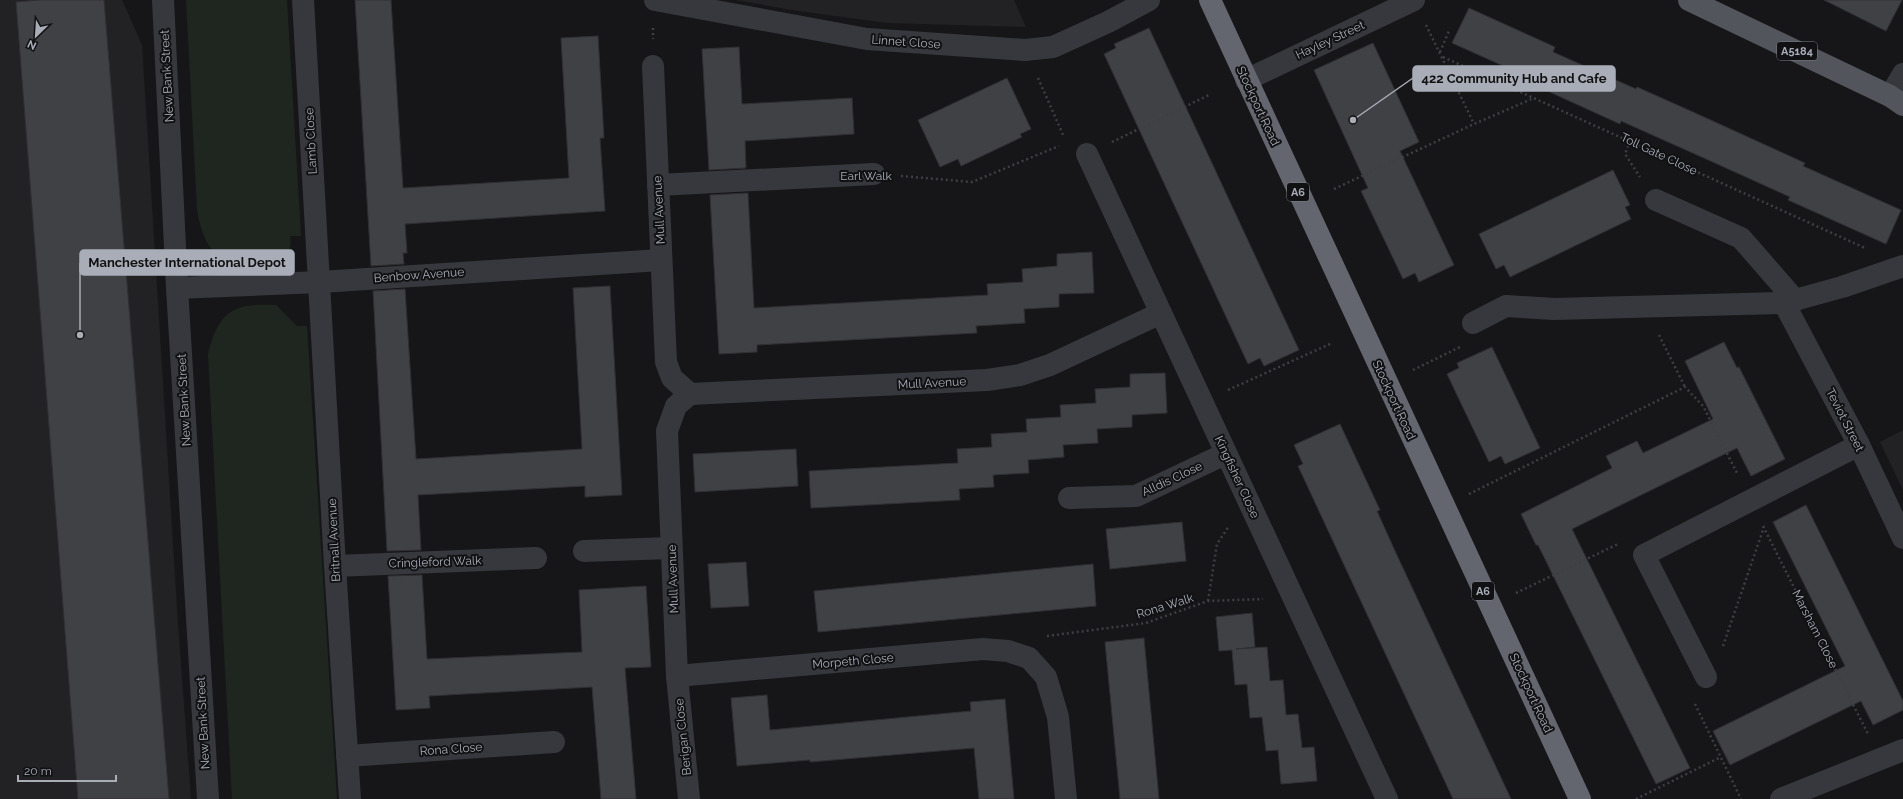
<svg xmlns="http://www.w3.org/2000/svg" width="1903" height="799" font-family="Raleway,sans-serif">
<rect width="100%" height="100%" fill="#161618"/>
<g fill="#222225">
<polygon points="0,0 122,0 142,45 178,624 191,799 0,799"/>
<polygon points="736,0 1014,0 1026,27 887,23 791,10"/>
<polygon points="1903,430 1903,490 1880,442"/>
</g>
<g fill="#1e261f">
<path d="M186 0H287L301 236H290C291 246 291 251 283 257 270 258 232 263 222 257 205 249 200 226 197 210Z"/>
<path d="M276 305 297 326H307L337 799H232L208 354C213 334 220 313 242 307 252 304 266 305 276 305Z"/>
</g>
<g fill="#404145" stroke="#303034">
<polygon points="39,0 104,0 169,799 78,799 16,2"/>
<polygon points="355,0 391,0 403,188 569,178 561,38 598,36 604,138 600,138 605,211 405,224 407,253 403,253 404,264 371,266"/>
<polygon points="1824,0 1902,0 1886,31"/>
<polygon points="1469,8 1555,47 1553,52 1636,89 1637,87 1693,112 1805,163 1803,166 1901,210 1886,244 1788,200 1790,197 1706,159 1621,121 1620,124 1565,99 1537,86 1539,82 1452,43"/>
<polygon points="1149,28 1299,350 1264,366 1260,358 1248,364 1104,54 1116,48 1114,44"/>
<polygon points="1373,43 1419,142 1400,151 1454,265 1419,282 1415,273 1403,279 1361,191 1368,188 1314,70"/>
<polygon points="739,47 742,104 852,98 854,134 745,141 746,168 709,170 702,49"/>
<polygon points="1007,78 1031,129 1020,134 1022,137 961,166 958,159 940,167 918,120"/>
<polygon points="1613,170 1630,205 1625,207 1631,219 1510,277 1504,265 1496,269 1479,234"/>
<polygon points="748,193 754,308 988,295 987,284 1023,282 1022,269 1057,266 1057,254 1092,252 1094,293 1059,294 1059,307 1024,309 1025,323 976,326 977,333 757,345 757,352 719,354 710,195"/>
<polygon points="610,286 622,495 585,497 585,486 418,495 421,550 387,551 373,291 405,289 416,459 582,449 573,288"/>
<polygon points="1724,342 1737,368 1739,367 1785,459 1751,476 1737,448 1572,529 1690,768 1656,784 1538,545 1536,545 1521,514 1612,468 1606,456 1637,441 1643,453 1713,419 1685,361"/>
<polygon points="1492,347 1540,448 1505,464 1501,456 1489,462 1447,374 1459,368 1457,363"/>
<polygon points="1165,373 1167,413 1132,415 1132,427 1097,429 1098,443 1063,445 1064,457 1028,460 1029,473 993,475 994,487 959,489 960,500 811,508 809,471 958,463 957,449 992,447 991,434 1027,432 1026,419 1061,417 1060,405 1096,403 1095,389 1130,387 1130,374"/>
<polygon points="1340,424 1380,510 1377,511 1395,551 1511,799 1453,799 1298,466 1303,464 1294,445"/>
<polygon points="796,449 798,486 695,492 693,454"/>
<polygon points="1806,505 1903,701 1903,710 1873,725 1861,701 1730,765 1713,731 1845,666 1773,522"/>
<polygon points="1182,522 1186,561 1110,569 1106,529"/>
<polygon points="746,562 749,606 711,608 708,564"/>
<polygon points="1093,564 1096,606 818,632 814,591"/>
<polygon points="422,575 427,659 582,652 579,590 646,586 651,667 625,668 636,799 601,799 592,687 429,696 430,708 396,710 388,576"/>
<polygon points="1252,613 1255,647 1236,649 1267,647 1270,681 1283,680 1286,715 1298,714 1302,748 1314,747 1317,781 1281,784 1278,750 1266,751 1262,717 1250,718 1247,684 1235,685 1232,650 1219,651 1216,617"/>
<polygon points="1144,638 1159,799 1120,799 1105,642"/>
<polygon points="767,695 770,730 971,711 970,702 1005,699 1014,799 979,799 974,748 810,762 810,760 737,766 731,698"/>
</g>
<g fill="none" stroke-linecap="round" stroke-linejoin="round">
<g stroke="#3d3f44" stroke-width="2.5" stroke-dasharray="2 3" stroke-linecap="butt">
<polyline points="1426,25 1474,124"/>
<polyline points="653,28 653,39"/>
<polyline points="1440,52 1449,31"/>
<polyline points="1443,57 1865,248"/>
<polyline points="1038,78 1064,137"/>
<polyline points="1630,141 1625,154 1640,177"/>
<polyline points="1112,142 1211,94"/>
<polyline points="901,176 972,182 1059,146"/>
<polyline points="1334,189 1474,124 1534,98"/>
<polyline points="1659,335 1685,387"/>
<polyline points="1413,370 1460,347"/>
<polyline points="1228,390 1330,344"/>
<polyline points="1469,494 1685,387 1703,406 1738,475"/>
<polyline points="1763,526 1868,734"/>
<polyline points="1516,593 1618,544"/>
<polyline points="1208,601 1217,544 1229,526"/>
<polyline points="1047,636 1146,623 1208,601 1263,599"/>
<polyline points="1723,646 1764,527"/>
<polyline points="1695,704 1741,799"/>
<polyline points="1636,799 1721,757"/>
</g>
<g stroke="#37383d" stroke-width="22">
<polyline points="163,0 177,288 208,799"/>
<polyline points="303,0 335,566 350,799"/>
<polyline points="655,0 867,39 1025,50 1053,47 1108,22 1149,0"/>
<polyline points="653,66 666,362 672,378 690,394 676,406 667,431 677,676 689,799"/>
<polyline points="1246,80 1414,0"/>
<polyline points="1890,96 1903,74"/>
<polyline points="1087,154 1387,799"/>
<polyline points="658,185 874,174"/>
<polyline points="1656,200 1741,238 1795,300"/>
<polyline points="177,288 320,282 661,260"/>
<polyline points="1784,303 1859,445 1903,538"/>
<polyline points="1473,323 1506,306 1554,309 1784,303 1842,287 1903,266"/>
<polyline points="690,394 987,380 1020,375 1050,365 1161,313"/>
<polyline points="1069,498 1136,496 1225,454"/>
<polyline points="584,551 671,548"/>
<polyline points="335,566 536,558"/>
<polyline points="677,676 983,649 1008,651 1029,658 1046,677 1058,717 1066,799"/>
<polyline points="1706,677 1644,555 1859,445"/>
<polyline points="347,756 554,742"/>
<polyline points="1781,799 1903,750"/>
</g>
<polyline stroke="#53555c" stroke-width="22" points="1689,0 1890,96 1903,105"/>
<polyline stroke="#63666e" stroke-width="22" points="1210,0 1580,799"/>
</g>
<g text-anchor="middle" dominant-baseline="central" stroke-width="4" stroke-linejoin="round" paint-order="stroke">
<g fill="#111113" stroke="#7b7e86" stroke-width="1">
<rect x="1777" y="42" width="40" height="18" rx="3"/>
<rect x="1287" y="183" width="22" height="18" rx="3"/>
<rect x="1472" y="582" width="22" height="18" rx="3"/>
</g>
<g font-size="11" font-weight="bold" fill="#a8adb8">
<text x="1797" y="51">A5184</text>
<text x="1298" y="192">A6</text>
<text x="1483" y="591">A6</text>
</g>
<g font-size="12" fill="#a8adb8" stroke="#111113">
<text transform="translate(1330 40) rotate(-25)">Hayley Street</text>
<text transform="translate(906 42) rotate(4)">Linnet Close</text>
<text transform="translate(167 76) rotate(-93)">New Bank Street</text>
<text transform="translate(1258 106) rotate(65)">Stockport Road</text>
<text transform="translate(311 141) rotate(-93)">Lamb Close</text>
<text transform="translate(1659 154) rotate(25)">Toll Gate Close</text>
<text x="866" y="176">Earl Walk</text>
<text transform="translate(659 210) rotate(-93)">Mull Avenue</text>
<text transform="translate(419 275) rotate(-4)">Benbow Avenue</text>
<text transform="translate(932 383) rotate(-3)">Mull Avenue</text>
<text transform="translate(184 400) rotate(-93)">New Bank Street</text>
<text transform="translate(1394 400) rotate(65)">Stockport Road</text>
<text transform="translate(1845 420) rotate(63)">Teviot Street</text>
<text transform="translate(1237 477) rotate(65)">Kingfisher Close</text>
<text transform="translate(1172 479) rotate(-25)">Alldis Close</text>
<text transform="translate(334 540) rotate(-93)">Britnall Avenue</text>
<text transform="translate(435 562) rotate(-2)">Cringleford Walk</text>
<text transform="translate(673 579) rotate(-92)">Mull Avenue</text>
<text transform="translate(1165 606) rotate(-17)">Rona Walk</text>
<text transform="translate(1815 629) rotate(63)">Marsham Close</text>
<text transform="translate(853 661) rotate(-5)">Morpeth Close</text>
<text transform="translate(1531 693) rotate(65)">Stockport Road</text>
<text transform="translate(203 723) rotate(-93)">New Bank Street</text>
<text transform="translate(683 737) rotate(-96)">Berigan Close</text>
<text transform="translate(451 749) rotate(-4)">Rona Close</text>
</g>
</g>
<path fill="none" stroke="#a8adb8" stroke-width="1.5" d="M1353 120L1413 78M80 335L80 263"/>
<g fill="#a8adb8" stroke="#111113" stroke-width="1.5">
<circle cx="1353" cy="120" r="4"/>
<circle cx="80" cy="335" r="4"/>
</g>
<g fill="#a8adb8" stroke="#a8adb8" stroke-width="1.5">
<rect x="1413" y="66" width="202" height="25" rx="4"/>
<rect x="80" y="250" width="214" height="25" rx="4"/>
</g>
<g font-size="13" text-anchor="middle" font-weight="bold" fill="#111">
<text x="1514" y="83">422 Community Hub and Cafe</text>
<text x="187" y="267">Manchester International Depot</text>
</g>
<g transform="translate(36 36) rotate(205)" stroke="#111113" stroke-width="3" paint-order="stroke">
<path d="M0-3L7 15L0 10L-7 15Z" fill="#a8adb8"/>
<text y="-6" font-size="11" font-weight="bold" text-anchor="middle" fill="#a8adb8">N</text>
</g>
<path d="M18 775v6h98v-6" fill="none" stroke="#a8adb8" stroke-width="2"/>
<text x="24" y="775" font-size="12" fill="#a8adb8" stroke="#111113" stroke-width="3" paint-order="stroke">20 m</text>
</svg>
